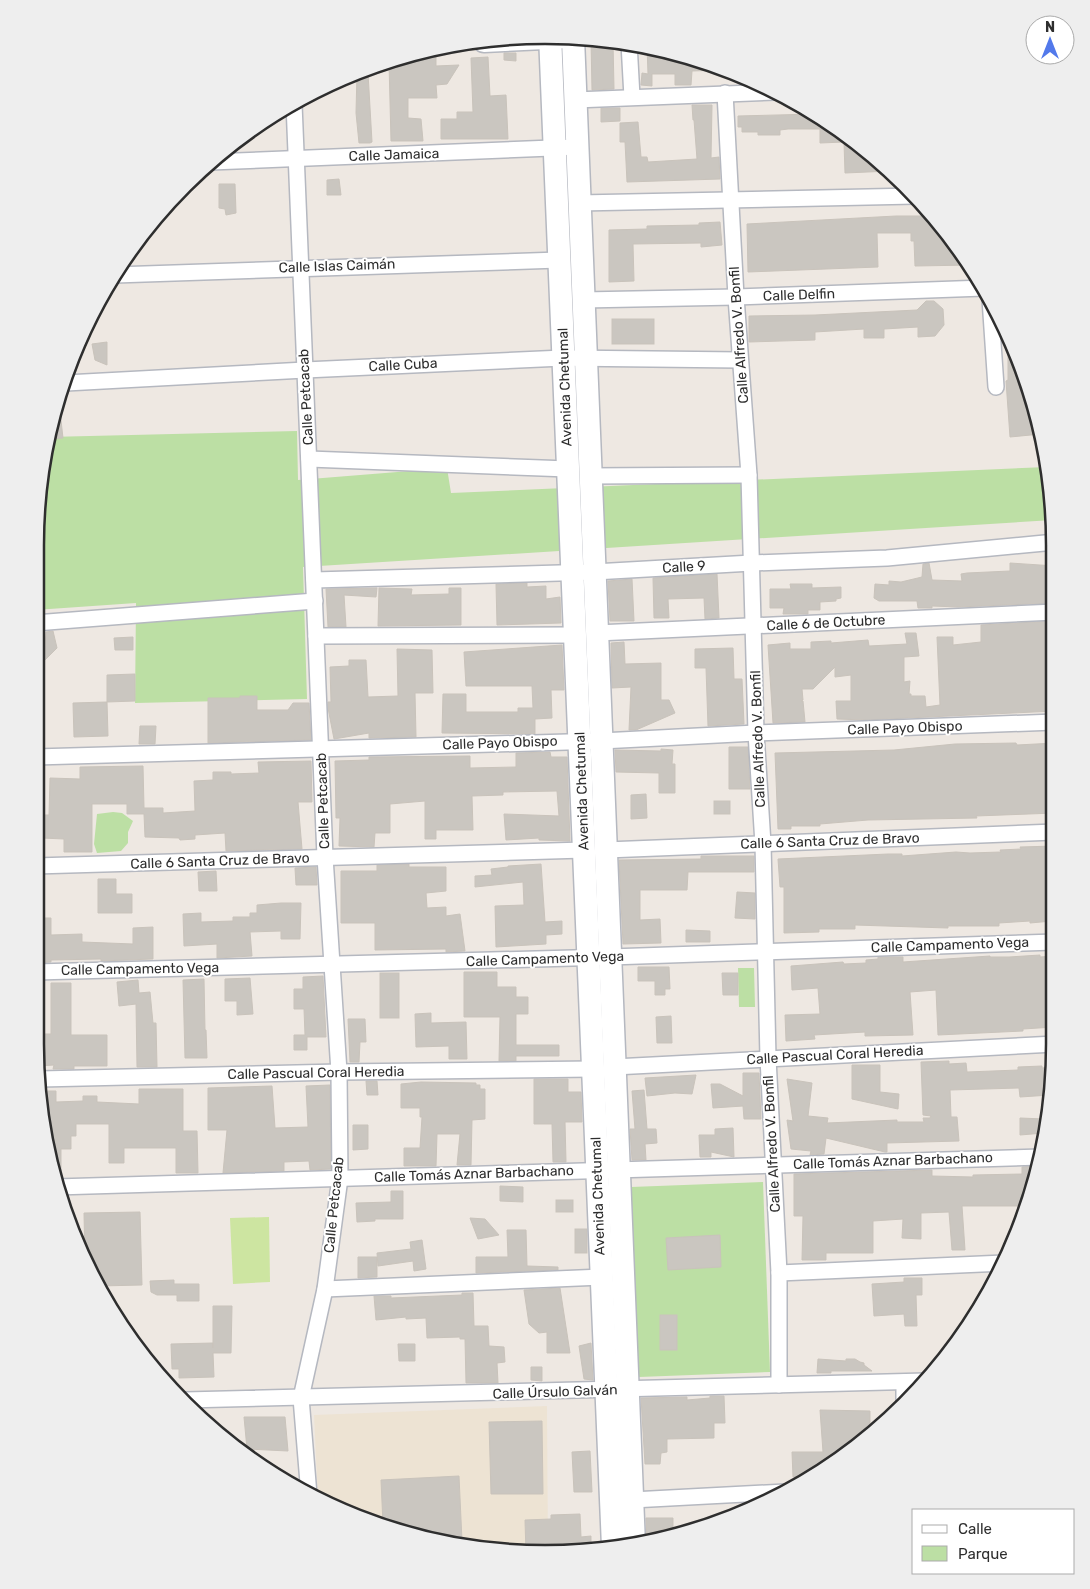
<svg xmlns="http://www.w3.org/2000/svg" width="1090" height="1589" font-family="Rubik,sans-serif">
<rect width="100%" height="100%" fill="#eee8e2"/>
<polygon fill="#ede3d3" points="547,1406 548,1554 479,1550 350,1515 318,1499 314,1415"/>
<g fill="#bcdfa4">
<polygon points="297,431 298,480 447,468 451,493 1047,467 1053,520 303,567 307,699 135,703 136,603 35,610 35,545 45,446 48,437"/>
<polygon points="113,812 122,813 133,821 128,832 128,843 121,851 97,853 94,844 97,814"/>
<polygon points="738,968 754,968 755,1007 739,1007"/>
<polygon points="763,1182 770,1372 639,1377 631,1187"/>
</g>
<polygon fill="#cde5a1" points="269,1217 270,1282 233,1284 230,1218"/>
<g fill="#cac6c0" stroke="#c9c3bb">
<polygon points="591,40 613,42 614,89 592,90"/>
<polygon points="647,46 722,68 722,70 692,71 691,85 675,85 675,74 652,74 652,86 641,85 642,73 648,74"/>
<polygon points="504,53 516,53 516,61 504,60"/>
<polygon points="408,56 436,56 436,66 459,65 447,84 436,85 437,98 408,98 408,118 421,119 423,141 391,141 389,62"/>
<polygon points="488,57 490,96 506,95 508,139 441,139 441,119 457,119 457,112 473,112 471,58"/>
<polygon points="357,73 368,73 372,142 370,143 359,143 356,113"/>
<polygon points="692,105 712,105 711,158 719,157 720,179 627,182 625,142 620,142 620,123 638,122 641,157 647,157 648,162 697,159 694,120 693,120"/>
<polygon points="601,108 620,108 620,121 601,122"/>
<polygon points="815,114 829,121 890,171 845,173 844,142 820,143 820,129 788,129 780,130 780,135 758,135 758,132 742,132 742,127 738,127 738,116"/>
<polygon points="339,179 341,195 327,195 327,180"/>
<polygon points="219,184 235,184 236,213 226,215 225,209 219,208"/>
<polygon points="896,216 932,216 971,265 915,266 914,241 911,241 911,233 877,233 878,267 748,272 747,224"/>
<polygon points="720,222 722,245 701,247 701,243 633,244 634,281 609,282 609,230 647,229 647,226 699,225 699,223"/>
<polygon points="926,301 934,301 943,309 944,325 935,336 918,337 918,327 884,329 884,338 864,338 864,329 815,332 815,340 749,342 749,316 815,315 917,310"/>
<rect x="612" y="319" width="42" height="25"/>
<polygon points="107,342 107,365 95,360 92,344"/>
<polygon points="1008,342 1010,342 1041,434 1010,437 1006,381 1008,380"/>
<polygon points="59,403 63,438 47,439 51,428"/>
<polygon points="929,563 932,580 962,581 961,574 967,573 1010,571 1010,563 1055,566 1055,596 1054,596 1053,603 958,607 932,606 932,608 918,608 917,601 879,601 874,598 875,584 889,585 889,581 901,582 922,577 923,564"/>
<polygon points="717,574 719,618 705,619 704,598 668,599 669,618 654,618 653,578"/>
<polygon points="632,579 634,621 610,621 608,581"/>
<polygon points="527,583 527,587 546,586 546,599 560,597 561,623 497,625 496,584"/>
<polygon points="790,584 812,584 812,588 841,587 841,598 836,599 836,601 820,602 820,610 808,610 808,614 783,614 784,608 770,608 770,589 791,589"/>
<polygon points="377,588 376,597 344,595 346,627 328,627 326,589"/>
<polygon points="379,588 412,589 411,595 449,594 449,588 461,588 461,625 378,626"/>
<polygon points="1053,621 1055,654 1055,711 865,720 837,719 836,701 851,701 851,675 835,677 835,667 813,689 802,689 803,700 801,701 803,701 805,722 773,723 768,645 790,643 790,649 811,649 811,642 831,641 831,643 868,640 869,646 907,644 905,633 916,633 919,656 904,657 904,682 910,681 909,694 911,694 911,696 925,696 926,707 940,705 937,637 953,637 953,645 981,642 981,625"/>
<polygon points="53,631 57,648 44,661 46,632"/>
<polygon points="133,637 133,650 115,650 114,638"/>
<polygon points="624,642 625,664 661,663 661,700 669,700 675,713 636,730 629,730 631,687 612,688 611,643"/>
<polygon points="562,645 564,690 551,690 552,718 535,719 535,734 442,733 443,694 466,694 466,712 518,712 518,708 533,708 532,686 466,686 464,652"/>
<polygon points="733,648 734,679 742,679 744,724 708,726 706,668 695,668 695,649"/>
<polygon points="397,649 432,650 433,693 415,693 416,737 369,738 369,733 334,739 328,708 328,702 331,702 330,667 349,666 349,660 366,660 368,697 398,696"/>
<polygon points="135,674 135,701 107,702 107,675"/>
<polygon points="240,696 257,696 257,710 288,710 293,703 309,703 311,740 208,743 208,698 240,698"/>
<polygon points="107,702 108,736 74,737 73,703"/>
<polygon points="140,726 156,726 155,744 139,744"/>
<polygon points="1016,743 1017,745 1055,743 1055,813 976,816 977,818 868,820 820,824 820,826 791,826 791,829 778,829 775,753 894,750 955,744"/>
<polygon points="729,747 748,747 750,789 729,789"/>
<polygon points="661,749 673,750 672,764 675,764 675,793 659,793 659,773 616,772 615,750 661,751"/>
<polygon points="550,752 551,757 567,757 570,841 539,840 539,838 506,840 504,814 559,816 557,791 503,792 503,795 472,796 473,830 436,830 436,839 425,839 425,801 390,804 390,833 375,833 374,847 339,846 340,818 336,818 335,761 369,760 369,757 470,756 470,768 516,767 516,753"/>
<polygon points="311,761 312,802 298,802 302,849 226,851 225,833 195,835 195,839 180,840 179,838 145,837 144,814 127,814 127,804 92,804 92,852 64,852 64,839 42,838 43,815 49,815 50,778 80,779 80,767 143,766 144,808 163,808 163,813 195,811 194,781 213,780 213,772 231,772 231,774 259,773 258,762"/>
<polygon points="646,794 647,818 631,819 631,795"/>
<rect x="714" y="801" width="16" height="13"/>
<polygon points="1055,846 1055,876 1050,876 1052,921 1030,923 1030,921 999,923 999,926 948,926 948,928 855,925 855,929 819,929 819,932 784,933 784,887 780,887 778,859 888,854 902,854 902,856 956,852 970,853 1001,852 1000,850 1021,849 1020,847"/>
<polygon points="701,856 754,856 754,872 688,872 687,890 640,890 640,920 660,919 661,943 623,944 619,860 701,859"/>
<polygon points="409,864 409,867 446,867 446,891 426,893 427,908 446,907 446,916 460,914 465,951 446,952 446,949 375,950 375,923 341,923 341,871 377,871 377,865"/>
<polygon points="541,864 545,922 562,921 562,934 546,935 546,944 496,947 495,906 524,905 523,882 475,887 475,876 492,875 491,869 508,867 508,866"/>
<polygon points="316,867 317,885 296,885 295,868"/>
<polygon points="216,871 217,891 199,891 198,872"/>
<polygon points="98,879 116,879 116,894 132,894 132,913 98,913"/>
<polygon points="737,892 755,893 755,919 735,918"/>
<polygon points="281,903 301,903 300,939 281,939 281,931 250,932 252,956 217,958 217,944 184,946 183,914 201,913 201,922 233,921 233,917 250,917 250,913 257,913 257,905"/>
<polygon points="35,918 51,918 51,935 82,934 82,942 133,944 133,928 153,927 153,959 101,961 101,959 51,960 51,962 35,963"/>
<polygon points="686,930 710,931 710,942 686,942"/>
<polygon points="1040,955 1040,957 1054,956 1055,986 1052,986 1054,1027 1023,1029 1023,1031 938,1035 936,990 910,992 913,1035 865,1036 865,1032 814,1035 815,1039 786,1041 785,1015 820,1014 818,988 792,990 791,966 843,962 844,964 866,963 866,960 878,959 878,957 903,957 903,962 990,956 990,957 1009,957"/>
<polygon points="638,967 669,967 670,989 665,989 665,995 655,995 655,981 638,981"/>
<polygon points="464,972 497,972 497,987 516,987 516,997 528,997 528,1014 516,1014 516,1045 559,1045 559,1056 516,1056 516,1061 499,1061 500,1017 464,1017"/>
<rect x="380" y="973" width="19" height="45"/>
<polygon points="722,973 738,973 738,995 723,995"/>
<polygon points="323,976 326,1037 307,1037 307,1050 294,1050 294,1035 305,1035 304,1009 294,1009 294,989 303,989 303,977"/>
<polygon points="250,978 253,1014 237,1015 237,1001 225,1001 225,979"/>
<polygon points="204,979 205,1030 206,1030 207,1058 185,1058 183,980"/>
<polygon points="138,980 139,993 150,992 153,1023 156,1023 157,1067 137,1067 136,1004 119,1006 117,982"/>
<polygon points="51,983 71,983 71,1035 107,1035 107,1066 74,1066 74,1069 53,1069 54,1065 38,1066 35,1034 51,1034"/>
<polygon points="431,1013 431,1023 466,1022 467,1059 449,1059 449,1046 416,1047 415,1014"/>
<polygon points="671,1016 672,1043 657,1043 656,1017"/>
<polygon points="348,1019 365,1019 366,1042 360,1042 359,1062 350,1062"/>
<polygon points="949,1061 949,1064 966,1063 967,1072 1018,1070 1018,1067 1042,1066 1042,1068 1053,1067 1050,1095 1020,1097 1019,1088 950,1090 951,1117 957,1117 959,1141 887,1143 887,1152 885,1152 826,1138 824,1154 810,1155 811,1151 791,1149 787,1120 793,1121 787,1079 812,1083 808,1116 828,1118 827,1123 897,1120 897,1122 924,1122 923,1118 930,1118 931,1116 923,1115 921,1062"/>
<polygon points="852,1065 880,1065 880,1092 899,1094 898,1109 852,1099"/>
<polygon points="743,1073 759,1073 761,1119 744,1119 743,1106 713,1108 711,1084 720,1084 743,1096"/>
<polygon points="696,1075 692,1094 675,1093 647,1096 645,1078"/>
<polygon points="534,1079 568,1079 568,1092 581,1092 582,1122 565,1122 566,1162 553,1162 552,1124 534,1124"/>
<polygon points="366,1081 377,1081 378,1095 367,1095"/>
<polygon points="421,1082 476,1083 476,1085 480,1085 480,1089 485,1089 485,1119 472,1120 471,1165 457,1165 460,1134 437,1134 436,1166 404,1166 404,1148 420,1148 422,1117 420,1117 420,1108 401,1108 401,1084"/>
<polygon points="330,1085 331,1169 310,1170 309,1161 284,1162 284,1171 223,1173 227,1130 208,1130 208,1088 272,1086 275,1128 308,1127 306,1086"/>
<polygon points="139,1089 183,1089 183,1131 197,1131 198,1173 176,1173 176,1148 124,1148 124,1163 109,1163 109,1124 76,1124 76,1136 71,1136 71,1149 61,1149 61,1177 53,1178 41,1091 56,1091 56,1102 83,1101 83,1096 97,1096 97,1102 139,1104"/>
<polygon points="644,1090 647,1129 656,1129 657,1143 645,1144 646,1160 632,1160 630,1129 635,1129 632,1091"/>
<polygon points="1020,1118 1044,1119 1044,1133 1020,1135"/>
<polygon points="353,1125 368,1125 368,1149 353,1150"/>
<polygon points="733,1128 734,1157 711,1152 711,1157 700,1157 699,1135 715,1135 715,1129"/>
<polygon points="1038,1166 1026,1206 962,1206 965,1250 952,1250 949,1212 921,1213 921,1239 902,1238 903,1219 873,1221 873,1253 826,1253 826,1260 802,1260 803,1216 794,1216 794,1174 932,1170 932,1176 973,1177 973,1175 1022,1174 1022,1167"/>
<polygon points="500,1186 523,1187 523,1202 500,1201"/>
<polygon points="391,1191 403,1191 403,1219 375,1219 375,1221 357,1222 356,1203 391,1202"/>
<rect x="556" y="1200" width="17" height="12"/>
<polygon points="140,1212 142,1285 99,1286 85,1261 84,1213"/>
<polygon points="470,1218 485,1219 499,1235 478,1239"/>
<rect x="575" y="1229" width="12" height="24"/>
<polygon points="507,1230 526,1230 527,1266 558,1267 558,1270 476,1273 476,1257 508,1257"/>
<polygon points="720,1235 721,1267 668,1270 666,1238"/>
<polygon points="422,1240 426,1269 414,1271 413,1261 378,1266 377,1253 411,1249 410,1242"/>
<polygon points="358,1257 377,1257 377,1277 358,1278"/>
<polygon points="904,1278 922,1278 922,1295 916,1295 917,1326 905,1326 904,1314 874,1316 872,1284 904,1282"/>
<polygon points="174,1280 174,1284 199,1284 199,1301 177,1301 177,1295 157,1295 151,1292 150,1281"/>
<polygon points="560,1288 570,1353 547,1353 547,1332 539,1333 529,1324 524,1290"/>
<polygon points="462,1293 473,1293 474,1326 488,1326 489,1346 504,1347 505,1362 497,1363 498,1383 466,1383 465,1339 460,1339 460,1337 427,1338 426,1318 406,1319 406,1317 376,1320 374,1296 391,1296 391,1298 462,1295"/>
<polygon points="213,1306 232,1306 231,1353 213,1353 214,1377 179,1378 179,1369 172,1369 171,1344 213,1343 213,1348"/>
<rect x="660" y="1315" width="17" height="35"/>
<polygon points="591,1343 593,1380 584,1379 579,1346"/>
<polygon points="398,1344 415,1344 415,1361 399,1361"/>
<polygon points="818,1359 846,1361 846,1359 855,1359 860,1362 864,1363 864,1365 872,1371 831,1371 831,1373 817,1373"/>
<polygon points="531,1367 542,1367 542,1381 531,1380"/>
<polygon points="710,1396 724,1396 725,1423 714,1423 714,1438 667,1439 667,1452 661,1453 660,1464 645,1464 641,1398 687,1397 687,1400 710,1398"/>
<polygon points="820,1410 870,1411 870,1436 855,1449 810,1477 793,1477 792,1452 823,1452"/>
<polygon points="244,1417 285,1417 288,1451 247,1449"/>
<polygon points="542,1421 543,1494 491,1494 489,1422"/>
<polygon points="590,1451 592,1492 574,1492 572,1452"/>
<polygon points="459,1476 462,1541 449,1542 383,1524 381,1480"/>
<polygon points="580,1514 581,1537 591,1536 591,1549 545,1554 526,1553 525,1520 551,1519 551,1515"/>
<polygon points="646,1518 673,1518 673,1529 662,1529 662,1532 674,1532 675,1534 647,1543"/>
</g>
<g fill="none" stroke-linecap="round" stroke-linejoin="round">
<g stroke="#b5b8c0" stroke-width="18">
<g id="street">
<polyline points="629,43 632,97"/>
<polyline points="725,93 736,297 749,475 756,733 763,844 768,1058 779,1273 779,1385"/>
<polyline points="575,100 774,92"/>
<polyline points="294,104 325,857 339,1072 340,1178 325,1289 301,1398 309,1495"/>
<polyline points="211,162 577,147"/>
<polyline points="579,203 915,196"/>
<polyline points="115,275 559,260"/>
<polyline points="990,299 996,387"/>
<polyline points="583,300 736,297 984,288"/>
<polyline points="66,383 305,370 563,358 740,360"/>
<polyline points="309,459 568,469"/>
<polyline points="590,476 749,475"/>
<polyline points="314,580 594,572 752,563 887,558 1055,542"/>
<polyline points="35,623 315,601"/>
<polyline points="597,633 1055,612"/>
<polyline points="316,636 575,635"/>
<polyline points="35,757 601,741 756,733 1055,722"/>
<polyline points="606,850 1055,832"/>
<polyline points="35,866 584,850"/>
<polyline points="35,972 610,957 1055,942"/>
<polyline points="614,1067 1055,1044"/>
<polyline points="40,1079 339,1072 593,1069"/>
<polyline points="56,1187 1041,1157"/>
<polyline points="779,1273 1004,1263"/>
<polyline points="325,1289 602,1277"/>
<polyline points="904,1382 904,1406"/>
<polyline points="185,1400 925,1381"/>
<polyline points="632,1500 785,1492"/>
</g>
</g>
<g stroke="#b5b8c0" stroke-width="25">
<g id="secondary">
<polyline points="550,35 613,1547"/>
<polyline points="573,38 634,1545"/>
<polyline points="484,41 566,37"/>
</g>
</g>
<use href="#street" stroke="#fff" stroke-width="15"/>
<use href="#secondary" stroke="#fff" stroke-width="22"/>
</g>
<g text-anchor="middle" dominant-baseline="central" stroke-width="4" stroke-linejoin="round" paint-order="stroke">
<g font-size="14" fill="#2e2e2e" stroke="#fff">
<text transform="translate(394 155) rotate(-2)">Calle Jamaica</text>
<text transform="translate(337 266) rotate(-2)">Calle Islas Caimán</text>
<text transform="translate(799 295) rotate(-2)">Calle Delfin</text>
<text transform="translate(739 335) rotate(-94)">Calle Alfredo V. Bonfil</text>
<text transform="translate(403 365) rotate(-3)">Calle Cuba</text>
<text transform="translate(565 387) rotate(-92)">Avenida Chetumal</text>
<text transform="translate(306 397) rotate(-93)">Calle Petcacab</text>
<text transform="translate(684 567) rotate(-3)">Calle 9</text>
<text transform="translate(826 623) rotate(-3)">Calle 6 de Octubre</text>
<text transform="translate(905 728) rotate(-2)">Calle Payo Obispo</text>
<text transform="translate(758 739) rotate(-92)">Calle Alfredo V. Bonfil</text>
<text transform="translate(500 743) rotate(-2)">Calle Payo Obispo</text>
<text transform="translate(582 791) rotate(-92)">Avenida Chetumal</text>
<text transform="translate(323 801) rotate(-92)">Calle Petcacab</text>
<text transform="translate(830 841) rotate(-2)">Calle 6 Santa Cruz de Bravo</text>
<text transform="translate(220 861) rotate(-2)">Calle 6 Santa Cruz de Bravo</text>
<text transform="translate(950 945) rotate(-2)">Calle Campamento Vega</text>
<text transform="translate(545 959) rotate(-2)">Calle Campamento Vega</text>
<text transform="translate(140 969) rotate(-1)">Calle Campamento Vega</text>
<text transform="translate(835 1055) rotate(-3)">Calle Pascual Coral Heredia</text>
<text transform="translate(316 1073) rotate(-1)">Calle Pascual Coral Heredia</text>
<text transform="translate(772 1144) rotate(-93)">Calle Alfredo V. Bonfil</text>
<text transform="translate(893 1161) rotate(-2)">Calle Tomás Aznar Barbachano</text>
<text transform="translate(474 1174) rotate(-2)">Calle Tomás Aznar Barbachano</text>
<text transform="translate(598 1196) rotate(-92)">Avenida Chetumal</text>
<text transform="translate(334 1205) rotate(-84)">Calle Petcacab</text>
<text transform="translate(555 1392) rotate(-2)">Calle Úrsulo Galván</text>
</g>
</g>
<path d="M0 0H1090V1589H0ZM545 44H545A501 501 0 0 1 1046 545V1044A501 501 0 0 1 545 1545H545A501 501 0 0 1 44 1044V545A501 501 0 0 1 545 44Z" fill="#eee" fill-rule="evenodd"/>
<path fill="none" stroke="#2e2e2e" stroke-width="2.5" d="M545 44H545A501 501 0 0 1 1046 545V1044A501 501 0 0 1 545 1545H545A501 501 0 0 1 44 1044V545A501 501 0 0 1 545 44Z"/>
<rect x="912" y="1509" width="162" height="65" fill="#ffffff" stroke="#ababab"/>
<rect x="922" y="1525" width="25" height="8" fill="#ffffff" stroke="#ababab"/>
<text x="958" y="1534" font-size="15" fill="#2e2e2e">Calle</text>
<rect x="922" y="1546" width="25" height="15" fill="#bcdfa4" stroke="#ababab"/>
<text x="958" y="1559" font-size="15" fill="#2e2e2e">Parque</text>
<g transform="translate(1050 40)"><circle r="24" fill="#ffffff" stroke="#ababab"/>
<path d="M0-4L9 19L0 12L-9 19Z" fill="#5279eb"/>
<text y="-8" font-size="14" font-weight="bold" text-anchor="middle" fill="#2e2e2e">N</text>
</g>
</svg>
